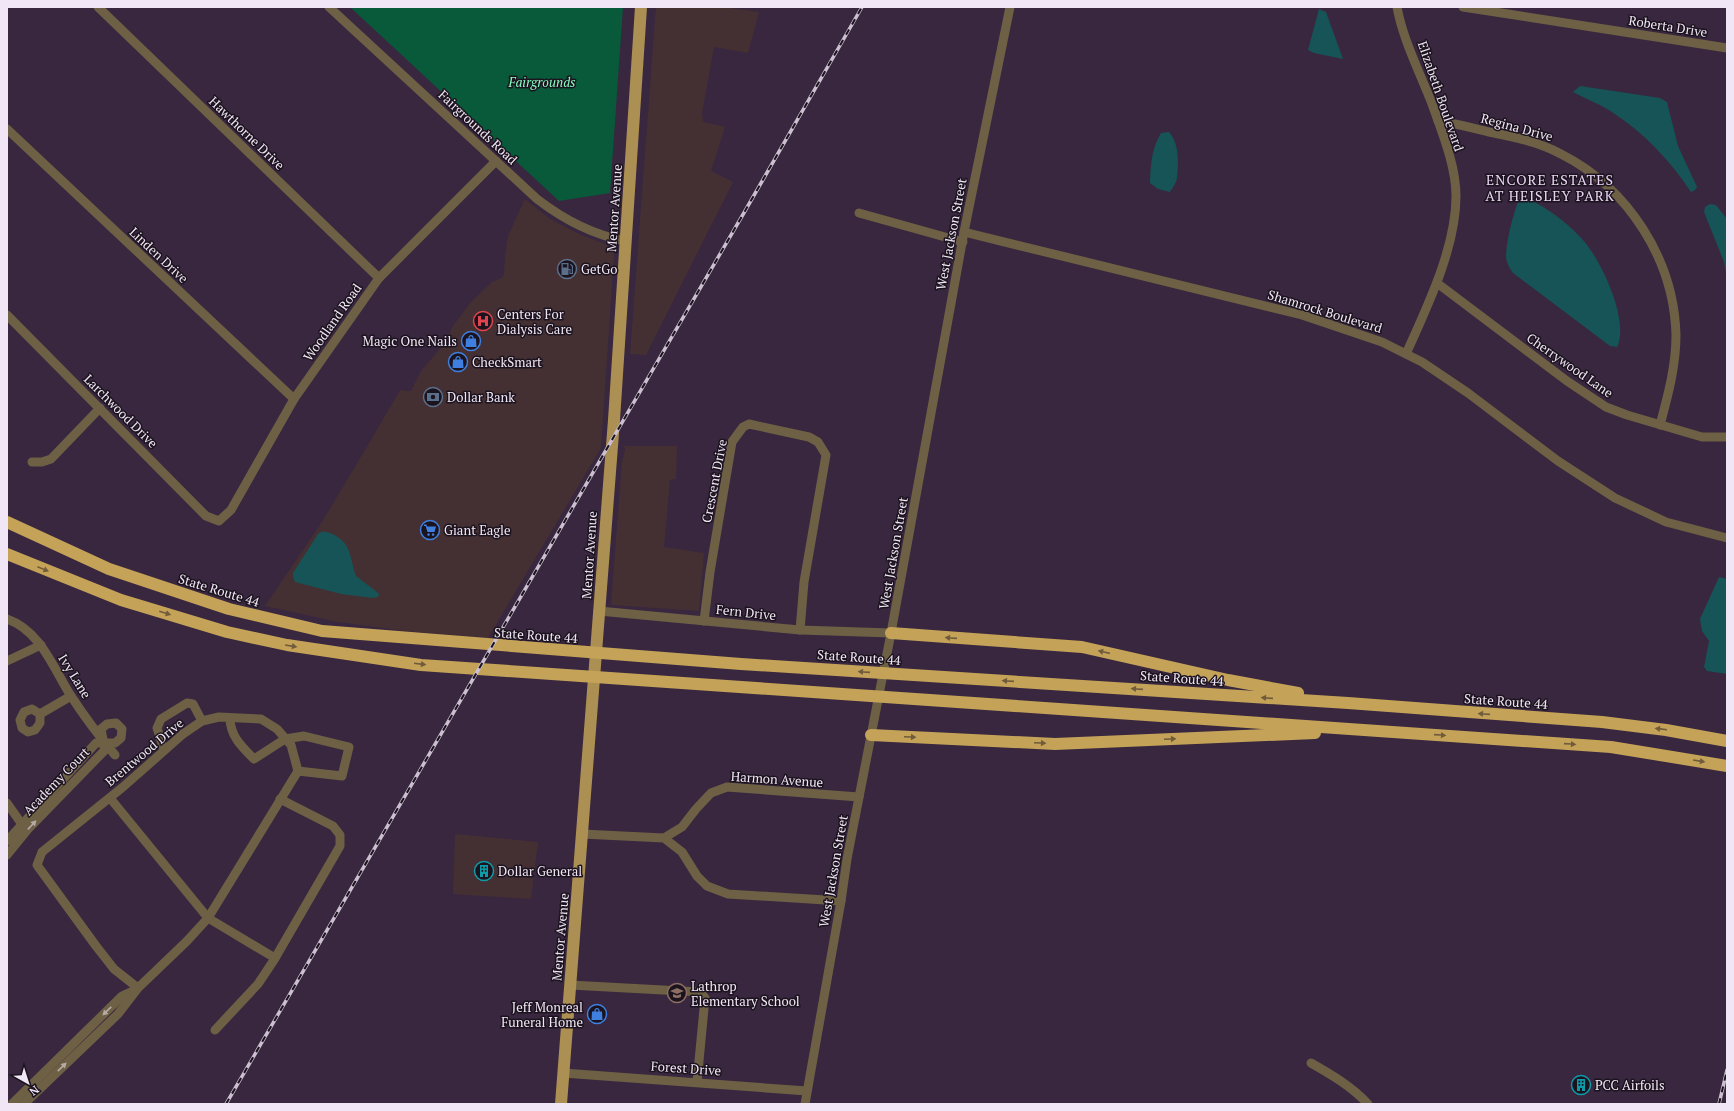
<svg xmlns="http://www.w3.org/2000/svg" width="1734" height="1111" font-family="'PT Serif',serif">
<rect width="100%" height="100%" fill="#38273f"/>
<g fill="#443032">
<polygon points="656,7 722,7 759,12 748,53 714,47 702,113 703,122 725,127 711,171 733,182 646,355 630,354"/>
<polygon points="525,199 550,219 581,235 605,244 611,249 614,254 601,448 488,638 405,631 338,622 265,606 322,522 401,389 404,391 411,391 421,371 444,344 453,326 470,303 492,282 502,278 504,274 505,256 508,236"/>
<polygon points="624,446 677,446 676,479 670,480 664,547 704,553 699,611 611,605 622,461 625,450"/>
<polygon points="455,834 538,842 531,899 453,894"/>
</g>
<polygon fill="#085a3a" points="350,7 623,7 610,193 559,201"/>
<g fill="#165457">
<polygon points="1319,9 1326,12 1343,59 1314,53 1308,50"/>
<path d="M1580 86 1660 98 1667 102 1678 146 1697 187 1695 190 1691 192C1670 160 1644 133 1612 112 1600 104 1586 99 1573 92Z"/>
<path d="M1169 132C1179 143 1179 163 1177 177 1177 182 1173 187 1170 192L1158 189 1150 183C1151 163 1151 151 1161 133Z"/>
<path d="M1520 197C1540 201 1569 224 1583 240 1601 260 1630 321 1617 347L1610 346 1513 273C1509 267 1506 262 1506 255 1507 238 1513 213 1520 197Z"/>
<polygon points="1710,204 1716,205 1727,219 1727,278 1724,262 1704,212 1705,207"/>
<path d="M321 532C327 531 331 533 336 536 352 545 350 560 356 576L377 592 379 594 378 597 373 598 341 594 295 582 293 577V573L318 534Z"/>
<polygon points="1719,577 1727,579 1727,674 1707,671 1704,667 1709,641 1702,631 1700,619"/>
</g>
<g fill="none" stroke-linecap="round" stroke-linejoin="round">
<g stroke="#6d6044" stroke-width="9">
<polyline points="98,7 379,278"/>
<path d="M329 7 537 199C563 219 593 235 626 241"/>
<path d="M1397 7C1403 40 1420 73 1432 104 1442 132 1456 166 1456 196 1456 248 1427 307 1406 354"/>
<polyline points="1463,7 1727,48"/>
<path d="M1438 121C1455 123 1472 128 1489 132 1514 137 1539 142 1561 154 1628 188 1674 259 1676 335 1676 366 1668 395 1660 425"/>
<polyline points="7,129 294,399"/>
<polyline points="859,213 963,242"/>
<polyline points="964,232 1302,315 1382,342 1422,362 1468,393 1558,461 1615,498 1666,522 1727,538"/>
<polyline points="1437,283 1567,381 1606,407 1627,415 1702,437 1727,437"/>
<polyline points="7,315 206,516 219,521 231,510 294,399 379,278 496,161"/>
<polyline points="32,462 42,462 51,459 100,408"/>
<polyline points="599,611 800,630 891,633"/>
<path d="M7 619C41 631 53 668 71 696 84 716 99 736 115 755"/>
<polyline points="704,621 710,572 732,442 743,427 749,424 809,437 818,442 826,455 804,582 800,630"/>
<polyline points="7,661 41,645"/>
<polyline points="40,714 40,723 35,730 28,732 22,728 20,720 24,712 32,709 40,714 71,696"/>
<path d="M230 718C230 736 242 747 254 759L285 739 304 736 349 747 342 776 298 771"/>
<polyline points="164,750 157,728 161,719 187,703 193,704 202,721"/>
<polyline points="110,798 208,918 275,958"/>
<polyline points="7,803 21,823"/>
<polyline points="582,834 664,838 682,852 697,876 707,886 728,894 841,901"/>
<polyline points="664,838 682,827 696,809 711,793 727,787 859,797"/>
<polyline points="7,841 96,743 115,743 121,738 122,729 116,723 107,724 101,729 105,750 29,828 7,855"/>
<polyline points="570,985 700,992 705,998 697,1082"/>
<polyline points="215,1030 258,984 274,960 340,846 340,835 333,826 280,799"/>
<path d="M1311 1063C1332 1075 1351 1086 1368 1104"/>
<polyline points="563,1073 807,1091"/>
<polyline points="12,1104 122,996 137,989"/>
<polyline points="24,1104 118,1014 138,988 187,941 208,918 298,771 291,745 277,729 261,719 219,717 202,721 183,734 123,787 42,852 37,865 96,946 114,969 138,988"/>
<polyline points="805,1104 841,901 847,859 891,633 964,232 1010,7"/>
</g>
<polyline stroke="#ac9053" stroke-width="12" points="561,1104 614,420 641,7"/>
<g stroke="#c4a358" stroke-width="12">
<polyline points="7,522 109,569 229,609 322,631 741,664 1348,703 1602,722 1666,730 1727,741"/>
<polyline points="7,554 121,600 227,632 287,645 421,665 1611,747 1727,766"/>
<polyline points="891,633 1082,647 1228,680 1298,693"/>
<polyline points="871,735 1055,744 1315,733"/>
</g>
<g stroke="#cbbfd0" stroke-width="3.5">
<g id="rail">
<polyline points="226,1104 745,211 862,7"/>
<polyline points="1719,1104 1727,1070"/>
</g>
</g>
<use href="#rail" stroke="#1b131e" stroke-width="2" stroke-dasharray="6" stroke-linecap="butt"/>
</g>
<defs><path id="oneway-solid" d="M-6-.8H1V-3.2L6.5 0L1 3.2V.8H-6Z"/></defs>
<g fill="#705b3b">
<use href="#oneway-solid" transform="translate(43 569) rotate(22)"/>
<use href="#oneway-solid" transform="translate(165 613) rotate(17)"/>
<use href="#oneway-solid" transform="translate(951 638) rotate(-176)"/>
<use href="#oneway-solid" transform="translate(291 646) rotate(9)"/>
<use href="#oneway-solid" transform="translate(1104 652) rotate(-167)"/>
<use href="#oneway-solid" transform="translate(420 664) rotate(7)"/>
<use href="#oneway-solid" transform="translate(864 672) rotate(-176)"/>
<use href="#oneway-solid" transform="translate(1008 681) rotate(-176)"/>
<use href="#oneway-solid" transform="translate(1137 689) rotate(-176)"/>
<use href="#oneway-solid" transform="translate(1267 698) rotate(-176)"/>
<use href="#oneway-solid" transform="translate(1484 714) rotate(-176)"/>
<use href="#oneway-solid" transform="translate(1661 729) rotate(-173)"/>
<use href="#oneway-solid" transform="translate(1440 735) rotate(4)"/>
<use href="#oneway-solid" transform="translate(910 737) rotate(3)"/>
<use href="#oneway-solid" transform="translate(1170 739) rotate(-2)"/>
<use href="#oneway-solid" transform="translate(1040 743) rotate(3)"/>
<use href="#oneway-solid" transform="translate(1570 744) rotate(4)"/>
<use href="#oneway-solid" transform="translate(1699 761) rotate(9)"/>
</g>
<g fill="#b6aaa5">
<use href="#oneway-solid" transform="translate(32 825) rotate(-47)"/>
<use href="#oneway-solid" transform="translate(107 1011) rotate(136)"/>
<use href="#oneway-solid" transform="translate(62 1067) rotate(-44)"/>
</g>
<defs>
<g id="fuel-ring" transform="scale(1)"><circle r="9.5" fill="#1b131e" stroke="#5c6f8a" stroke-width="1.5"/><path d="M-5.5-6h7V0h2V4h1.3V-2.5L3-4.5l.8-.8L6-3V5H2.5V1h-1V6h-7ZM-4.2-4.7v3.2H.2V-4.7Z" fill="#5c6f8a"/></g>
<g id="hospital-ring" transform="scale(1)"><circle r="9.5" fill="#1b131e" stroke="#e0444e" stroke-width="1.5"/><path d="M-5-5h3v3.5h4V-5h3V5h-3V1.5h-4V5h-3Z" fill="#e0444e"/></g>
<g id="shop-ring" transform="scale(1)"><circle r="9.5" fill="#1b131e" stroke="#3f7fe0" stroke-width="1.5"/><path d="M-5-2.5h2.3a2.7 3.5 0 0 1 5.4 0H5L5.5 6h-11ZM-1.5-2.5h3a1.5 2.3 0 0 0-3 0Z" fill="#3f7fe0"/></g>
<g id="bank-ring" transform="scale(1)"><circle r="9.5" fill="#1b131e" stroke="#5c6f8a" stroke-width="1.5"/><path d="M-6-4H6V4H-6ZM0-2.3a2.3 2.3 0 1 0 0 4.6a2.3 2.3 0 1 0 0-4.6Z" fill="#5c6f8a"/></g>
<g id="supermarket-ring" transform="scale(1)"><circle r="9.5" fill="#1b131e" stroke="#3f7fe0" stroke-width="1.5"/><path d="M-6-5.5h2.5l.6 2H6L4.5 2H-2.5L-4.4-4H-6ZM-1.5 3.2a1.3 1.3 0 1 0 .1 0ZM3 3.2a1.3 1.3 0 1 0 .1 0Z" fill="#3f7fe0"/></g>
<g id="building-ring" transform="scale(1)"><circle r="9.5" fill="#1b131e" stroke="#0f9aa8" stroke-width="1.5"/><path d="M-4-6H4V6H1V3H-1V6H-4ZM-2.5-4.3h1.7v1.8h-1.7ZM.8-4.3h1.7v1.8H.8ZM-2.5-1h1.7V.8h-1.7ZM.8-1h1.7V.8H.8Z" fill="#0f9aa8"/></g>
<g id="school-ring" transform="scale(1)"><circle r="9.5" fill="#1b131e" stroke="#8d6e63" stroke-width="1.5"/><path d="M0-5L7-2L0 1L-7-2ZM-4 1L0 2.5L4 1V4Q0 6-4 4Z" fill="#8d6e63"/></g>
</defs>
<g fill-rule="evenodd">
<use href="#fuel-ring" x="567" y="269"/>
<use href="#hospital-ring" x="483" y="321"/>
<use href="#shop-ring" x="471" y="341"/>
<use href="#shop-ring" x="458" y="362"/>
<use href="#bank-ring" x="433" y="397"/>
<use href="#supermarket-ring" x="430" y="530"/>
<use href="#building-ring" x="484" y="871"/>
<use href="#school-ring" x="677" y="993"/>
<use href="#shop-ring" x="597" y="1014"/>
<use href="#building-ring" x="1581" y="1085"/>
</g>
<g text-anchor="middle" dominant-baseline="central" stroke-width="3" stroke-linejoin="round" paint-order="stroke">
<g font-size="13" fill="#f1e6f5" stroke="#1b131e">
<text transform="translate(1668 26) rotate(9)">Roberta Drive</text>
<text transform="translate(1441 96) rotate(71)">Elizabeth Boulevard</text>
<text transform="translate(478 127) rotate(43)">Fairgrounds Road</text>
<text transform="translate(1517 127) rotate(15)">Regina Drive</text>
<text transform="translate(247 133) rotate(44)">Hawthorne Drive</text>
<text transform="translate(614 208) rotate(-86)">Mentor Avenue</text>
<text transform="translate(951 234) rotate(-79)">West Jackson Street</text>
<text transform="translate(159 255) rotate(43)">Linden Drive</text>
<text transform="translate(1325 311) rotate(17)">Shamrock Boulevard</text>
<text transform="translate(332 322) rotate(-55)">Woodland Road</text>
<text transform="translate(1570 365) rotate(35)">Cherrywood Lane</text>
<text transform="translate(121 411) rotate(45)">Larchwood Drive</text>
<text transform="translate(714 481) rotate(-79)">Crescent Drive</text>
<text transform="translate(893 553) rotate(-80)">West Jackson Street</text>
<text transform="translate(589 555) rotate(-86)">Mentor Avenue</text>
<text transform="translate(219 590) rotate(17)">State Route 44</text>
<text transform="translate(746 612) rotate(6)">Fern Drive</text>
<text transform="translate(536 635) rotate(4)">State Route 44</text>
<text transform="translate(859 657) rotate(4)">State Route 44</text>
<text transform="translate(75 676) rotate(58)">Ivy Lane</text>
<text transform="translate(1182 678) rotate(4)">State Route 44</text>
<text transform="translate(1506 701) rotate(4)">State Route 44</text>
<text transform="translate(144 752) rotate(-40)">Brentwood Drive</text>
<text transform="translate(777 779) rotate(4)">Harmon Avenue</text>
<text transform="translate(56 781) rotate(-46)">Academy Court</text>
<text transform="translate(833 871) rotate(-80)">West Jackson Street</text>
<text transform="translate(560 937) rotate(-85)">Mentor Avenue</text>
<text transform="translate(686 1068) rotate(4)">Forest Drive</text>
</g>
<g font-size="13" font-style="italic" fill="#89fbc2" stroke="#1b131e">
<text x="542" y="82">Fairgrounds</text>
</g>
<g font-size="13" fill="#f1e6f5" stroke="#1b131e" text-anchor="start">
<text x="581" y="269">GetGo</text>
<text x="497" y="314">Centers For<tspan x="497" dy="15">Dialysis Care</tspan></text>
<text x="457" y="341" text-anchor="end">Magic One Nails</text>
<text x="472" y="362">CheckSmart</text>
<text x="447" y="397">Dollar Bank</text>
<text x="444" y="530">Giant Eagle</text>
<text x="498" y="871">Dollar General</text>
<text x="691" y="986">Lathrop<tspan x="691" dy="15">Elementary School</tspan></text>
<text x="583" y="1007" text-anchor="end">Jeff Monreal<tspan x="583" dy="15">Funeral Home</tspan></text>
<text x="1595" y="1085">PCC Airfoils</text>
</g>
<g font-size="14" letter-spacing="1" fill="#ead4f3" stroke="#1b131e">
<text x="1550" y="179">ENCORE ESTATES<tspan x="1550" dy="16">AT HEISLEY PARK</tspan></text>
</g>
</g>
<rect width="1734" height="1111" fill="none" stroke="#f1e6f5" stroke-width="16"/>
<g transform="translate(28 1083) rotate(141)" stroke="#1b131e" stroke-width="3" paint-order="stroke">
<path d="M0-3L7 15L0 10L-7 15Z" fill="#f1e6f5"/>
<text y="-6" font-size="11" font-weight="bold" text-anchor="middle" fill="#f1e6f5">N</text>
</g>
</svg>
